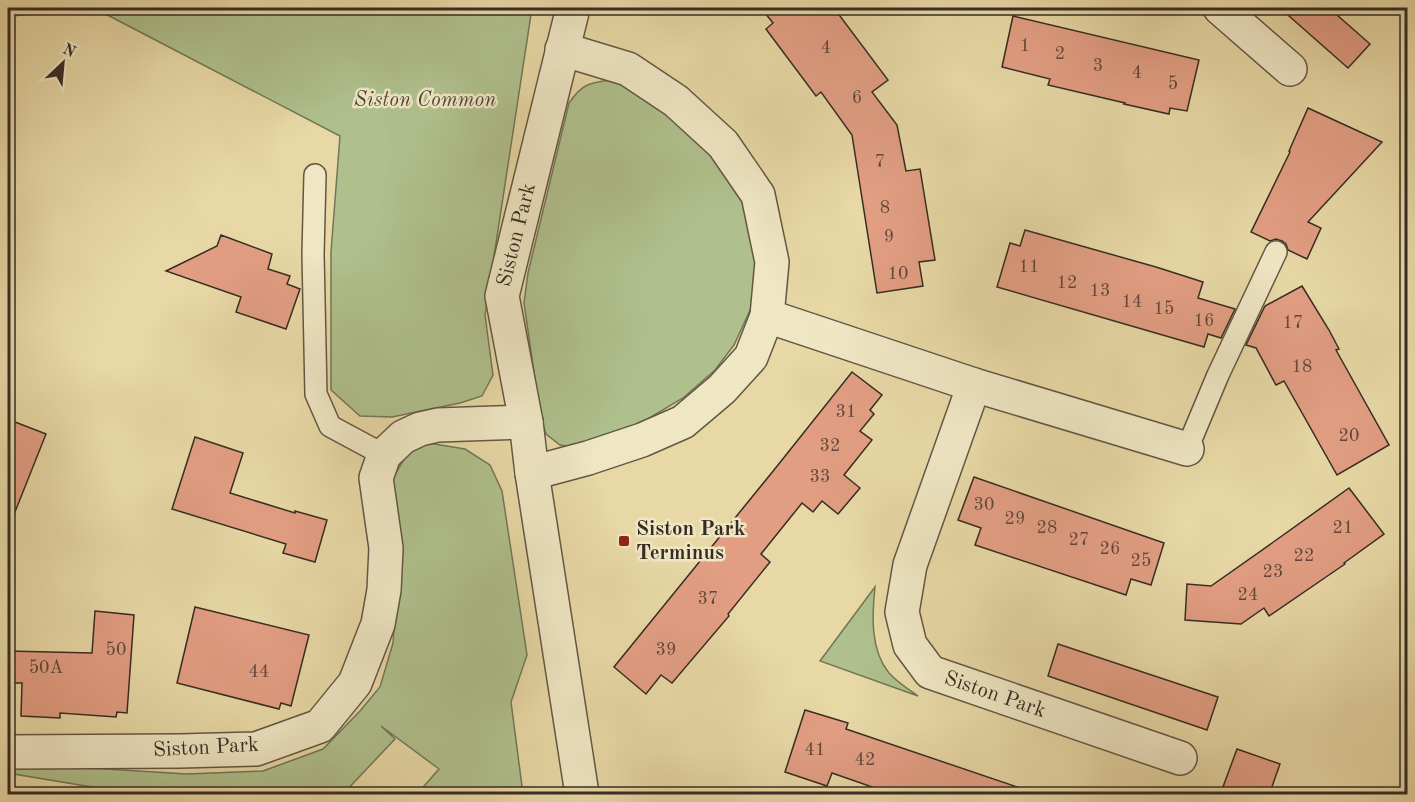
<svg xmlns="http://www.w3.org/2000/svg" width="1415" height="802" font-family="'Old Standard TT',serif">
<rect width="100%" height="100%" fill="#e7d8a5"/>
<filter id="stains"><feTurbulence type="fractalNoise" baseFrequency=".00333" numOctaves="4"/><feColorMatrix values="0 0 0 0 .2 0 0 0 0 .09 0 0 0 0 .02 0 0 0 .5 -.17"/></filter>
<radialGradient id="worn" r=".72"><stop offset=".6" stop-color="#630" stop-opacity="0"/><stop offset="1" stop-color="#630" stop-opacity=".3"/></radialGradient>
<g fill="#afc08c" stroke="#737658" stroke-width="1.5">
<polygon points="8,8 71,8 8,17"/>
<polygon points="94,8 532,8 485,315 493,375 482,396 460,403 392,417 360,416 331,390 331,252 340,136"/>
<path d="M610 80 647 93 728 171 744 201 756 265 752 306 734 345 715 370 683 398 646 420 596 443 575 448 560 445 546 434 540 414 524 303 528 273 569 103C582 84 589 83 610 80Z"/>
<polygon points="428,443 465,449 490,465 502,491 527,655 511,702 523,794 417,794 439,769 381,726 395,739 343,794 134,794 8,773 8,763 187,774 263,771 323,749 360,711 380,687 393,643 396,599 403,551 394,508 392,480 407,454"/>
<path d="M875 587C872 615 870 650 889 673 897 682 908 689 918 696L820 661Z"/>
</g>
<g fill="#e29e83" stroke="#372c23" stroke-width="1.5">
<polygon points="761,8 834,8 888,80 872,92 897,125 906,171 920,169 935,260 919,262 923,286 877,293 852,135 821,92 816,96 766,29 773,23"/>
<polygon points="1280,8 1329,8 1370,44 1348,68"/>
<polygon points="1013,16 1199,60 1187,111 1170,108 1169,114 1124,104 1125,103 1048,85 1050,79 1002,67"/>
<polygon points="1308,108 1382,142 1308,222 1321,228 1307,259 1288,250 1286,244 1282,241 1276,239 1270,241 1251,232 1290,152 1289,151"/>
<polygon points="1025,230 1156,267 1203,282 1198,298 1235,309 1221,338 1208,334 1204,347 997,287 1010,243 1020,246"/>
<polygon points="221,235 272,254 268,269 290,276 287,284 300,289 286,329 236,312 241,297 166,271 217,246"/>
<polygon points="1302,286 1329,330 1339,349 1336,350 1389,445 1337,475 1284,381 1276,385 1256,348 1246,345 1265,306"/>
<polygon points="852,372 882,395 870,410 874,414 860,431 872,440 844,475 860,488 838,514 822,501 813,512 802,503 761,554 770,562 728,614 729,616 672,683 661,675 646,694 614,667 778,465"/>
<polygon points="15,422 46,434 9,527 8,526 8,440"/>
<polygon points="195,437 243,453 230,493 295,513 295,511 327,520 315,562 283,553 286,544 172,509"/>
<polygon points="974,477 1164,543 1151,585 1131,579 1126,595 975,545 981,528 958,520"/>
<polygon points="1349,488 1384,534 1344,563 1345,564 1269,616 1264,608 1241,624 1185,620 1187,584 1211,586 1272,543"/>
<polygon points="195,607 309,635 291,706 281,703 279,709 177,683"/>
<polygon points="95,611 134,615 127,713 117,712 116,717 60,713 60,718 21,716 22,683 8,683 8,651 92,653"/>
<polygon points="1058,644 1218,697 1207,730 1048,676"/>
<polygon points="805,710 848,723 846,729 1023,789 1022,795 895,795 832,773 827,786 785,772"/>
<polygon points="1237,749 1280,764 1269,795 1220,795"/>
</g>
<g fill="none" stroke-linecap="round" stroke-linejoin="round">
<g stroke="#635744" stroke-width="24">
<g id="lane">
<polyline points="315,175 313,254 316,394 330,426 384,455"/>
<polyline points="1187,449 1218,375 1276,252"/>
</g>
</g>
<g stroke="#635744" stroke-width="36">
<g id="street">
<polyline points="573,8 502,296 526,422 532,473 582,794"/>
<polyline points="1220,8 1290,69"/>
<polyline points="767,316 974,385 1187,449"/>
<polyline points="974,385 910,565 902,612 910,645 930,672 1180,758"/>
<polyline points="532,473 588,458 642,440 683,422 722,389 751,357 767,316 772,262 758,195 723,144 676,101 628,69 562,49"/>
<polyline points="8,752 180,751 256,749 320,726 355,683 378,624 384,590 386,548 376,478 384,455 403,437 420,429 438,425 526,422"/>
</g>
</g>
<use href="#lane" stroke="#efe6c4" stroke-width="21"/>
<use href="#street" stroke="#efe6c4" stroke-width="33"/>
</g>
<rect fill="#8f2418" stroke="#efe6c4" stroke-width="2" x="618" y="535" width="12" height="12" rx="3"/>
<g text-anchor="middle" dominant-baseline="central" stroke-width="5" stroke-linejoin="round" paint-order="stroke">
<g font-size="18" fill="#62483b">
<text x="1025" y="46">1</text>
<text x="826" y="48">4</text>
<text x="1060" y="54">2</text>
<text x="1098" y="66">3</text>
<text x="1137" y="73">4</text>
<text x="1173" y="84">5</text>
<text x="857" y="98">6</text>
<text x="880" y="162">7</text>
<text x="885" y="208">8</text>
<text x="889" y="237">9</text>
<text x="1029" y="267">11</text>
<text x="898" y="274">10</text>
<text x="1067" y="283">12</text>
<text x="1100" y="291">13</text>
<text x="1132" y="302">14</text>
<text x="1164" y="309">15</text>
<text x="1204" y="321">16</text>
<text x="1293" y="323">17</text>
<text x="1302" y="367">18</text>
<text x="846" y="412">31</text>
<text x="1349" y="436">20</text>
<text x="830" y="446">32</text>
<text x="820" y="477">33</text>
<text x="984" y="505">30</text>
<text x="1015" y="519">29</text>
<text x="1047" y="528">28</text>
<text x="1343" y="528">21</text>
<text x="1079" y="540">27</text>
<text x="1110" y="549">26</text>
<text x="1304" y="556">22</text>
<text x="1141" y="561">25</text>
<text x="1273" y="572">23</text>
<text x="1248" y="595">24</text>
<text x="708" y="599">37</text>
<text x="116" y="650">50</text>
<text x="666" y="650">39</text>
<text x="46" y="668">50A</text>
<text x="259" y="672">44</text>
<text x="815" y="750">41</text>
<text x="865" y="760">42</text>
</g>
<g font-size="21" font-style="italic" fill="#4f4a38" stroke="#efe6c4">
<text x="425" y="100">Siston Common</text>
</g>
<g font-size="21" fill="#372c23" stroke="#efe6c4">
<text transform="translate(517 235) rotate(-76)">Siston Park</text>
<text transform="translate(995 695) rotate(19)">Siston Park</text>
<text transform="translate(206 748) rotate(-3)">Siston Park</text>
</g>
<g font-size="21" font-weight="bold" fill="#372c23" stroke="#efe6c4" text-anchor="start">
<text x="636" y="529">Siston Park<tspan x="636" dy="24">Terminus</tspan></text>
</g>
</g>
<rect width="1415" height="802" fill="none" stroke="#e7d8a5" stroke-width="30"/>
<rect x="9" y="9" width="1397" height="784" fill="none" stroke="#372c23" stroke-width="3"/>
<rect x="15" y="15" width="1385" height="772" fill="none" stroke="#372c23" stroke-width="1.5"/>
<g transform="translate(63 63) rotate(26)" stroke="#efe6c4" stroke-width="4.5" paint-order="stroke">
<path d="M0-4.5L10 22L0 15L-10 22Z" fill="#372c23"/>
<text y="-9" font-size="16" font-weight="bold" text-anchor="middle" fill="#372c23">N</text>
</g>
<rect width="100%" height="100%" filter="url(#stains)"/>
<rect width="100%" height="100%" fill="url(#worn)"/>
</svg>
